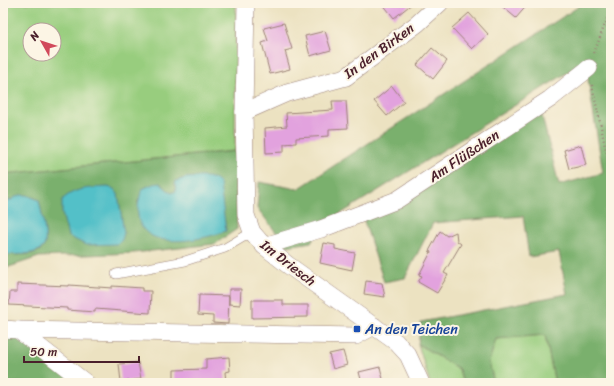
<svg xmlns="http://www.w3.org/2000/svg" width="614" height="386" font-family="Sriracha,sans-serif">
<rect width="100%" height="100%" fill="#fcf5e5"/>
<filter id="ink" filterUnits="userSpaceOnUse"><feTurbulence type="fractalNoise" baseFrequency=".025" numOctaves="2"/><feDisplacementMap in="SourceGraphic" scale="8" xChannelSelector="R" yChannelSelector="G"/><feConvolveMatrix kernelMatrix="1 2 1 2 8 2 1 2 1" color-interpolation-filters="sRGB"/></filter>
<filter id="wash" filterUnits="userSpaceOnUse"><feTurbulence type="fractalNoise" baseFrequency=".012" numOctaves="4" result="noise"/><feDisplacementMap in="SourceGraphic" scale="16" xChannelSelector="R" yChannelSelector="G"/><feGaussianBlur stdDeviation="0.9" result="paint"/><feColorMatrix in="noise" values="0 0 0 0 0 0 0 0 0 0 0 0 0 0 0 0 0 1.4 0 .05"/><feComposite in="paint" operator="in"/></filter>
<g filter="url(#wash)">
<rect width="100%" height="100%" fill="#ece2c1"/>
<g fill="#98cd7e" stroke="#717654" fill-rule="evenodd">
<path d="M3 3H236L235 151 3 174ZM30 30H54V54H30Z"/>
<polygon points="545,335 555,383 494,383 489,362 496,339"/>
<polygon points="418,344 459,369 463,383 430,383"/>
</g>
<g fill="#7ab06d" stroke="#62684c" fill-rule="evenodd">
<polygon points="584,3 611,3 611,383 555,383 545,335 496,339 489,362 494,383 463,383 459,369 418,344 421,322 567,294 559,252 529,257 523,216 433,223 405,278 384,282 363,218 540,108 559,185 603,173 588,79 583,63 321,226 311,242 287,246 257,208 259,182 298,189"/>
<path d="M235 151 237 229 215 244 134 253 39 257 3 269V254C13 255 43 257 45 243 47 234 40 210 39 200 18 190 21 199 3 202V174ZM197 177 224 219 226 231 137 202 160 183 171 193 176 191 175 185 176 181 185 178Z"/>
<polygon points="3,333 17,333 78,383 3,383"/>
</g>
<g fill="#52c0c8" stroke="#4e707a">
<path d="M197 177C208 177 212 176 220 184L226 231C188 245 120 253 142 189L153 184 160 183 171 193 176 191 175 185 176 181 185 178Z"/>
<path d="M108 187 114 189 118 194 124 233 122 240 117 244 86 245 68 236 62 213V200C75 187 91 188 108 187Z"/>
<path d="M19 195H27L39 200C41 210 47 234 45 243 43 256 13 255 3 254V202L9 201Z"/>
</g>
<g id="blocks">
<g fill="#e2a2de">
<polygon points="382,3 413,3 394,18"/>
<polygon points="498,3 529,3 516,18"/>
<polygon points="469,13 488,34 472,49 452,28"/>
<polygon points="284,23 292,49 285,51 290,69 270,74 262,43 268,41 264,28"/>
<polygon points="325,31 331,50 310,56 305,36"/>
<polygon points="432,48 447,61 433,79 417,65"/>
<polygon points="392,86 404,102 387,116 374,101"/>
<polygon points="332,101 346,101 348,128 329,129 329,136 296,138 296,143 284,144 284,152 266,153 265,128 287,126 286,113 333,110"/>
<polygon points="581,145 586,165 569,169 564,150"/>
<polygon points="440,231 447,236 456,232 457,241 461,244 444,273 448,275 437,293 418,282 422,276 419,275 431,252 429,251"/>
<polygon points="324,243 335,245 335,249 355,253 352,270 320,263"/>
<polygon points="366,281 382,283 385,297 364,294"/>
<polygon points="17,284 69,286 69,285 112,288 112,286 142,288 142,291 151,291 150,313 95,309 95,312 67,310 67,308 9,305 10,292 17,292"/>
<polygon points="229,289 241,289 240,305 229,304"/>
<polygon points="199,295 229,296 228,324 213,323 213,316 198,315"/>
<polygon points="252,300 283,300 283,305 308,305 308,317 252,318"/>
<polygon points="343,351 347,365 333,369 329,354"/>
<polygon points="229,357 230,371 225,372 226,383 205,383 205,382 174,383 174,370 206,369 206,359"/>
<polygon points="138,362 141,379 121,382 119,364"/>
<polygon points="380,367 384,383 362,383 359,372"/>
</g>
</g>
</g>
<g filter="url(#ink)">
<use href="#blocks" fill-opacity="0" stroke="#9b8076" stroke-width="1"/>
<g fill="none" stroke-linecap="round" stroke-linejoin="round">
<g stroke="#9b8076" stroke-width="10">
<polyline id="service" points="116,274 185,261 225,248 252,232"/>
</g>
<g stroke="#9b8076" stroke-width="18">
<g id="minor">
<polyline points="246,3 244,112 246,215 252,232 264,246 288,265 396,342 408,355 421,383"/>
<polyline points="244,112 287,93 346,77 417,24 440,3"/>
<polyline points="264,246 321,229 397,200 550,99 589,68"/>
<polyline points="3,329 18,330 86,383"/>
<polyline points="18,330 356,336 374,326"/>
</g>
</g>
<g stroke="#9b8076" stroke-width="2.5" stroke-dasharray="1 3" stroke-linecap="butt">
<polyline points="594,53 610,11 608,3"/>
<polyline points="592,85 611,174"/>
</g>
<use href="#service" stroke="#fff" stroke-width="9"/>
<use href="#minor" stroke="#fff" stroke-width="17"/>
</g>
</g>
<rect fill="#1a4fb4" stroke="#fcf5e5" stroke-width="1.5" x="353" y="325" width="8" height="8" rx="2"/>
<g text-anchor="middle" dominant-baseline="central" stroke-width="4" stroke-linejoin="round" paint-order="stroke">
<g font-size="14" fill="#4a1f2b" stroke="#fcf5e5">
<text transform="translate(379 51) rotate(-36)">In den Birken</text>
<text transform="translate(464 156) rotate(-34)">Am Flüßchen</text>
<text transform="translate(288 263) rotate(38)">Im Driesch</text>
</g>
<g font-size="14" fill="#164399" stroke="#fcf5e5" text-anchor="start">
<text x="365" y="329">An den Teichen</text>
</g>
</g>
<rect width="614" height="386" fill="none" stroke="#fcf5e5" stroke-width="16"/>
<g transform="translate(42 42) rotate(309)"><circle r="19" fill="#fcf5e5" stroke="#b59f9b"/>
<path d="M0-3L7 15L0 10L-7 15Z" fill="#d1495b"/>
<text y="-6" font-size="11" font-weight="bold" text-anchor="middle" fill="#4a1f2b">N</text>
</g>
<path d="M24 356v6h115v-6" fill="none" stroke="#4a1f2b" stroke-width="2"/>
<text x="30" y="356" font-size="12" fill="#4a1f2b" stroke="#fcf5e5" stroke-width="3" paint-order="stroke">50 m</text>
</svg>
